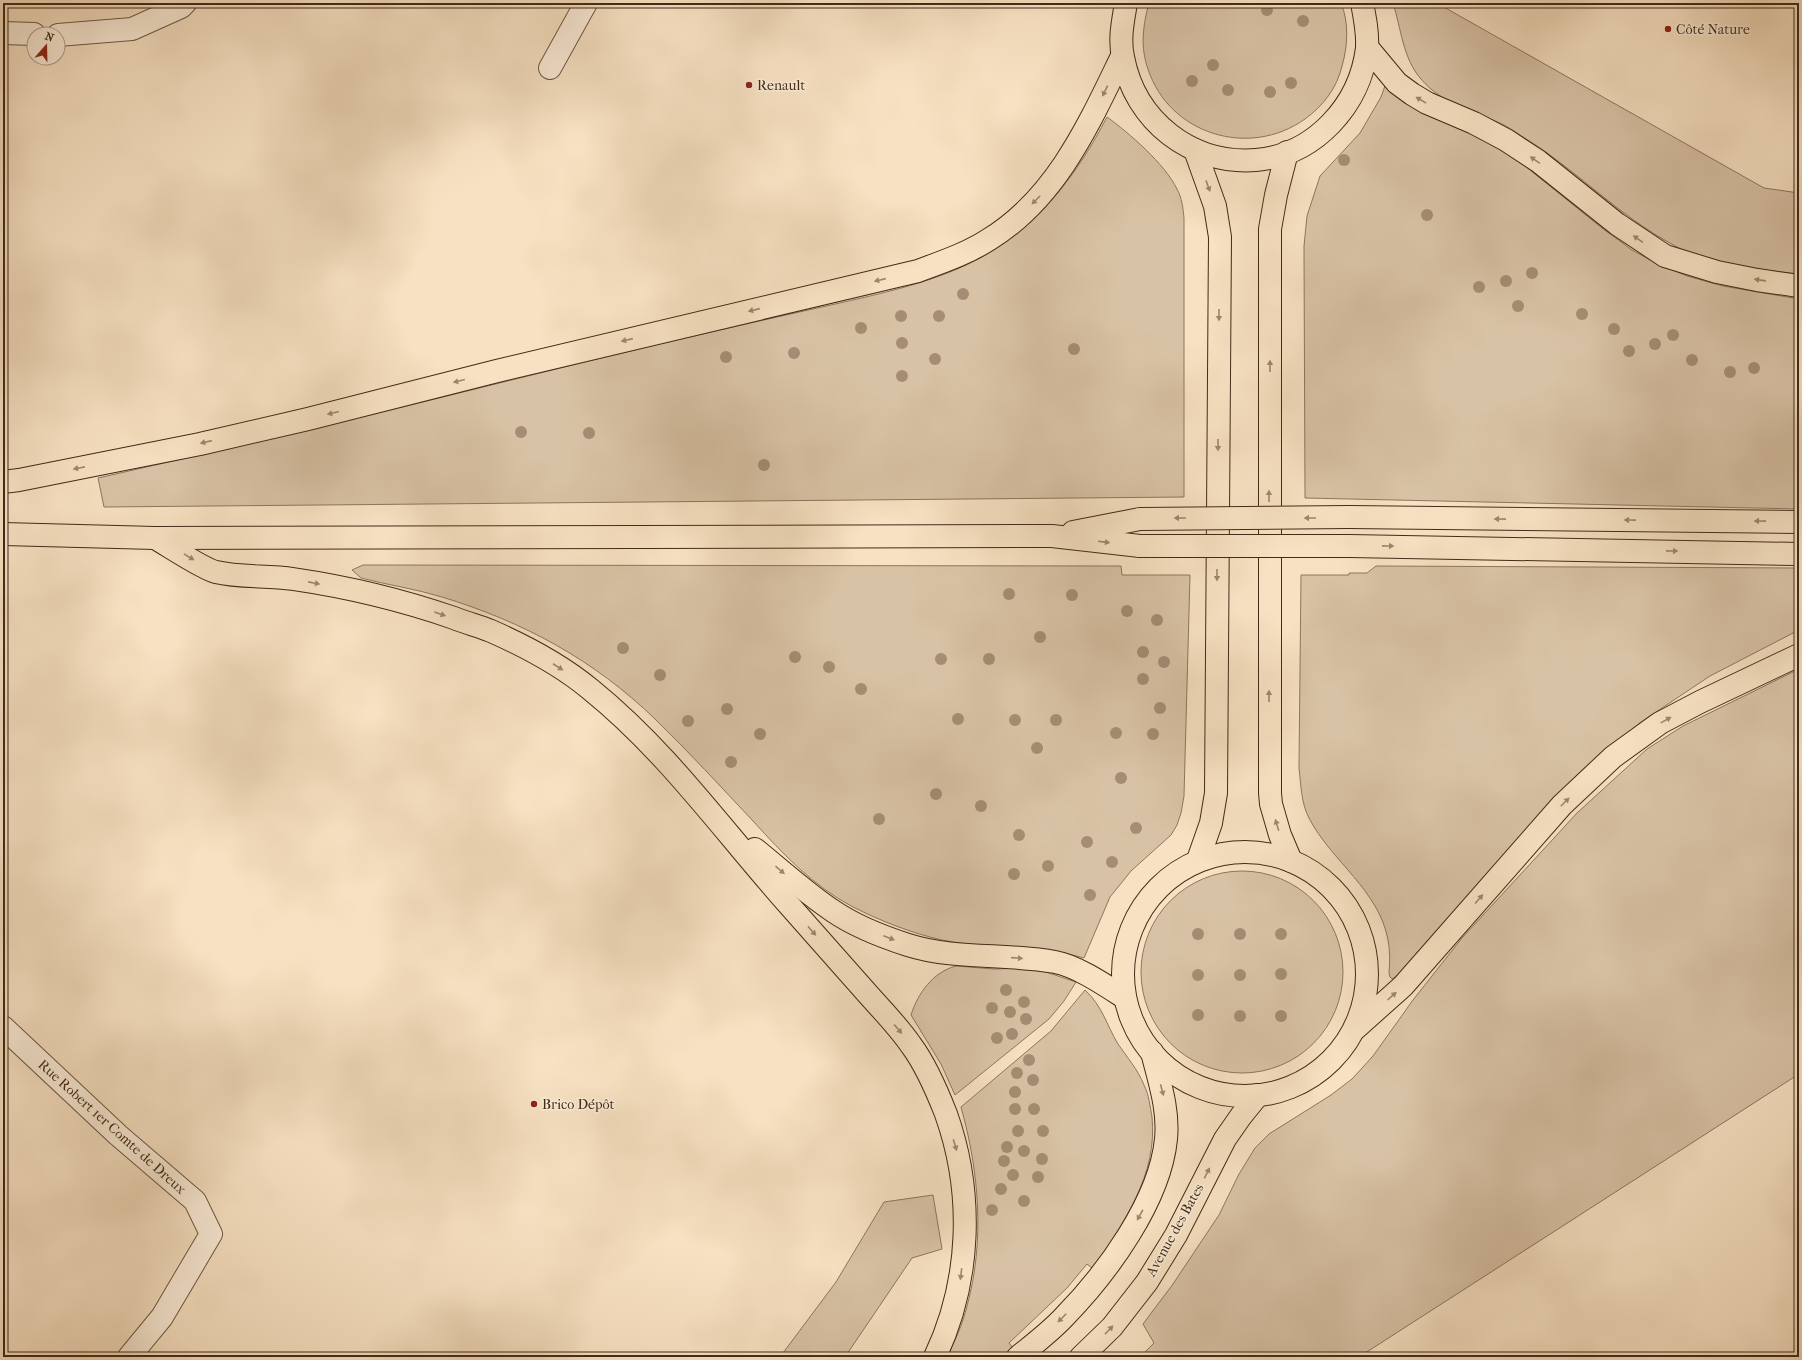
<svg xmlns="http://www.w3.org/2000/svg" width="1802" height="1360" font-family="'IM FELL French Canon',serif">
<rect width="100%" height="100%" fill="#f7e1c2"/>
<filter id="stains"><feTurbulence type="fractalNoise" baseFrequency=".005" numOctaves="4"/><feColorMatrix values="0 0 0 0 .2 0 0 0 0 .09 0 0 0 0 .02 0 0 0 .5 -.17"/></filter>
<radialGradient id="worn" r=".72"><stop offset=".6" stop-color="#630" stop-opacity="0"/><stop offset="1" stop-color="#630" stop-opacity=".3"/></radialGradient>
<g fill="#d8c2a5" stroke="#8d765e">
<path d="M1149 3H1341C1349 22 1348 46 1342 66 1337 88 1323 106 1305 119 1249 159 1169 134 1148 69 1140 47 1143 25 1149 3Z"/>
<path d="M1393 3H1442V6L1764 188 1799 193V274C1758 269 1713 265 1675 246 1618 216 1575 168 1520 135 1514 131 1507 126 1500 123 1472 111 1441 103 1421 79 1403 59 1401 28 1393 3Z"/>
<polygon points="1386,83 1515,158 1602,228 1632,250 1656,263 1687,276 1723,286 1799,299 1799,509 1305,498 1304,246 1307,216 1320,176 1360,133 1381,97"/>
<path d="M1107 117C1129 133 1165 164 1177 189 1182 198 1183 208 1184 218V497L104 507 98 478C172 461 246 445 319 427 434 400 549 370 664 343 720 330 776 317 831 305 883 293 937 282 984 256 1040 224 1078 173 1107 117Z"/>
<path d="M363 565 1121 566 1122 575H1190L1184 796 1181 813 1177 825 1171 835 1131 871 1110 897 1084 958 1065 953C1025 949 982 948 942 940 911 933 881 921 853 907 813 886 783 854 753 821 721 787 689 752 655 719 594 660 524 622 442 597 416 589 388 585 361 578L352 570Z"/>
<path d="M1376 566 1799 568V630L1710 676 1641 722 1591 762 1553 799 1397 976 1392 979 1390 977 1389 973C1390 962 1390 950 1388 940 1379 890 1331 861 1309 818 1301 803 1301 784 1299 768L1301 575H1349V573H1367Z"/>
<polygon points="1799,669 1799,1074 1359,1357 1140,1357 1154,1343 1143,1324 1173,1284 1219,1215 1239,1174 1255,1148 1269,1134 1331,1095 1352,1079 1373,1056 1413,1000 1462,938 1577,813 1647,749 1683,726"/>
<circle cx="1242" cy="972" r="101"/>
<path d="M956 966 994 969 1025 968 1043 971 1076 982 1064 1001 1049 1019 955 1095 941 1064 911 1015C918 993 933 972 956 966Z"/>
<path d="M1085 990C1103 1007 1106 1024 1118 1044 1127 1057 1138 1070 1144 1085 1149 1095 1150 1106 1152 1117 1158 1175 1123 1223 1093 1269L1087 1264 1067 1288 1009 1343 1013 1348 1002 1357H947C955 1341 963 1323 967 1306 985 1241 979 1171 961 1107L1051 1031Z"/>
<polygon points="933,1195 942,1249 912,1258 845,1357 780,1357 836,1282 884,1202"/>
</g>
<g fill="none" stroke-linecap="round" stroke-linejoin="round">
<g stroke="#6f5842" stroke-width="24">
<g id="minor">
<polyline points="3,33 34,34"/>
<polyline points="58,35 132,29 181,7 185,3"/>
<polyline points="550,68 586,3"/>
<polyline points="3,1027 118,1135 195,1201 211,1234 162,1317 129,1357"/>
</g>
</g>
<g stroke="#422a18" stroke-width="24">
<g id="major">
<path d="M1126 3C1123 21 1119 39 1123 57 1135 121 1191 165 1256 160 1315 155 1360 105 1367 48 1368 33 1365 18 1362 3"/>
<polyline points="1367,47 1397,83 1412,94 1427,103 1474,123 1506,140 1538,161 1617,224 1665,256 1717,272 1757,280 1799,286"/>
<polyline points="1195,150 1215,206 1220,237 1216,793 1211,823 1198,860"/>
<polyline points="1287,152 1276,195 1270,229 1270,793 1271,804 1280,835 1291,861"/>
<path d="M3 482 19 480 200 444 308 419 497 371 918 271C942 262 966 254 988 240 1056 199 1089 124 1122 56"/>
<polyline points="1349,517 1799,522"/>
<polyline points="1073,532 1140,519"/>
<polyline points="3,534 155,538 1052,536 1140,546"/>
<path d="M155 538C169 546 203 569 216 572 241 578 268 575 293 579 348 587 402 600 454 618 466 623 479 626 491 631 525 646 561 665 590 689 667 751 724 832 789 905 815 934 840 963 866 992 881 1009 898 1026 911 1045 926 1065 937 1091 946 1114 974 1193 971 1281 935 1357"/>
<polyline points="1349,546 1799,554"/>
<path d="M755 849C781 870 806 893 833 911 855 926 883 937 908 945 955 960 1006 953 1055 962 1077 966 1105 985 1125 998"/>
<circle cx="1245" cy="974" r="122"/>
<polyline points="1356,1028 1403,986 1562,805 1613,757 1660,723 1700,702 1799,655"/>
<path d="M1018 1357C1034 1344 1050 1332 1064 1317 1107 1273 1160 1201 1166 1139 1169 1109 1159 1081 1152 1052"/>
<polyline points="1081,1357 1112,1327 1147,1282 1176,1235 1225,1139 1241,1116 1258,1095"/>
</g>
</g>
<use href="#minor" stroke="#faecd7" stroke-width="22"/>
<use href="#major" stroke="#f7e1c2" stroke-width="22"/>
<g stroke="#422a18" stroke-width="24" stroke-linecap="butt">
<g id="major-bridge">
<polyline points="1140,519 1349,517"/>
<polyline points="1140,546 1349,546"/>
</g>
</g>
<use href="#major-bridge" stroke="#f7e1c2" stroke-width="22"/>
</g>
<g fill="#a48d74">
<circle cx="1267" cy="10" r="6"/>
<circle cx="1303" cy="21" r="6"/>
<circle cx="1213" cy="65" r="6"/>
<circle cx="1192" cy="81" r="6"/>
<circle cx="1291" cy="83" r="6"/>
<circle cx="1228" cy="90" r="6"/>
<circle cx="1270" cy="92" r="6"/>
<circle cx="1344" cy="160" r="6"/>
<circle cx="1427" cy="215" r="6"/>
<circle cx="1532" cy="273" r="6"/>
<circle cx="1506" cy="281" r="6"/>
<circle cx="1479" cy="287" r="6"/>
<circle cx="963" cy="294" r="6"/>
<circle cx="1518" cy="306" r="6"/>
<circle cx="1582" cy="314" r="6"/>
<circle cx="901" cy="316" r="6"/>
<circle cx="939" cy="316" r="6"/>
<circle cx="861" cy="328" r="6"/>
<circle cx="1614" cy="329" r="6"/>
<circle cx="1673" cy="335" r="6"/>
<circle cx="902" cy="343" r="6"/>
<circle cx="1655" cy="344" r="6"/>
<circle cx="1074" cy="349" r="6"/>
<circle cx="1629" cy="351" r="6"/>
<circle cx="794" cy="353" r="6"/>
<circle cx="726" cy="357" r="6"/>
<circle cx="935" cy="359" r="6"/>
<circle cx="1692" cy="360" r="6"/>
<circle cx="1754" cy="368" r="6"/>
<circle cx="1730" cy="372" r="6"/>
<circle cx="902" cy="376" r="6"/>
<circle cx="521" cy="432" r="6"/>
<circle cx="589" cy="433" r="6"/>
<circle cx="764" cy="465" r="6"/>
<circle cx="1009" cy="594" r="6"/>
<circle cx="1072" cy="595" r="6"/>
<circle cx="1127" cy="611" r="6"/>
<circle cx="1157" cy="620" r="6"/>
<circle cx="1040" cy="637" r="6"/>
<circle cx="623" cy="648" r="6"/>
<circle cx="1143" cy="652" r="6"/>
<circle cx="795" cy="657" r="6"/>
<circle cx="941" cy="659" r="6"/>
<circle cx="989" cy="659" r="6"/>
<circle cx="1164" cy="662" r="6"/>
<circle cx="829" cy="667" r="6"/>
<circle cx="660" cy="675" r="6"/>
<circle cx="1143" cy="679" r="6"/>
<circle cx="861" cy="689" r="6"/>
<circle cx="1160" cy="708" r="6"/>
<circle cx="727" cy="709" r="6"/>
<circle cx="958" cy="719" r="6"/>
<circle cx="1015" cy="720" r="6"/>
<circle cx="1056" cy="720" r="6"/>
<circle cx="688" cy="721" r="6"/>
<circle cx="1116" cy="733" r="6"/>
<circle cx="760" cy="734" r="6"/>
<circle cx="1153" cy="734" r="6"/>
<circle cx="1037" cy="748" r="6"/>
<circle cx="731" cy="762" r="6"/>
<circle cx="1121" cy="778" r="6"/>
<circle cx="936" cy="794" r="6"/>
<circle cx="981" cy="806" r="6"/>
<circle cx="879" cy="819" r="6"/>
<circle cx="1136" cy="828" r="6"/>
<circle cx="1019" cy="835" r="6"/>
<circle cx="1087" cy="842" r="6"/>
<circle cx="1112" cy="862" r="6"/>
<circle cx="1048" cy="866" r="6"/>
<circle cx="1014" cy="874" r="6"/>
<circle cx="1090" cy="895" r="6"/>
<circle cx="1198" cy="934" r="6"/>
<circle cx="1240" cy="934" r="6"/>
<circle cx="1281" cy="934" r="6"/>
<circle cx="1281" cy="974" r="6"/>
<circle cx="1198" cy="975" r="6"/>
<circle cx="1240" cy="975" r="6"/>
<circle cx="1006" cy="990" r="6"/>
<circle cx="1024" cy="1002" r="6"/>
<circle cx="992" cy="1008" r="6"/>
<circle cx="1010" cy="1012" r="6"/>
<circle cx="1198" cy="1015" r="6"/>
<circle cx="1240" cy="1016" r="6"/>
<circle cx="1281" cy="1016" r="6"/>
<circle cx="1026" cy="1019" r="6"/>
<circle cx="1012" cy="1034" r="6"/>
<circle cx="997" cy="1038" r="6"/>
<circle cx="1029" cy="1060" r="6"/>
<circle cx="1017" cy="1073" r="6"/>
<circle cx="1033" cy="1080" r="6"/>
<circle cx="1015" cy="1092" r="6"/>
<circle cx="1015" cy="1109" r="6"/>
<circle cx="1034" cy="1109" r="6"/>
<circle cx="1018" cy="1131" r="6"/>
<circle cx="1043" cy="1131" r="6"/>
<circle cx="1007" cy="1147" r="6"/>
<circle cx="1024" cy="1151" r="6"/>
<circle cx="1042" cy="1159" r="6"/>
<circle cx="1004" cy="1161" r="6"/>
<circle cx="1013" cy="1175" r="6"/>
<circle cx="1038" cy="1177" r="6"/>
<circle cx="1001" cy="1189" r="6"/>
<circle cx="1024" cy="1201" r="6"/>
<circle cx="992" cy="1210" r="6"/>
</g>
<defs><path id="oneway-solid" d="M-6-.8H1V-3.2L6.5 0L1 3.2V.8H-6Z"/></defs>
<g fill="#9c866d">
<use href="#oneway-solid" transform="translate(1105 91) rotate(116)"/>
<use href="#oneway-solid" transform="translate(1421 100) rotate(-149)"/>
<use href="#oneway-solid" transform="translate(1535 160) rotate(-145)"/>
<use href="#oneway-solid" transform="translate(1208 186) rotate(70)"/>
<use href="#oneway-solid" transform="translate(1036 200) rotate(135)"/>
<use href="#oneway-solid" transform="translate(1638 239) rotate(-145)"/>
<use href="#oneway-solid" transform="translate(880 280) rotate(167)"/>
<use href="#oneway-solid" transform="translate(1760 280) rotate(-172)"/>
<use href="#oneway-solid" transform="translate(754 310) rotate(167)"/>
<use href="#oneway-solid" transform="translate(1219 315) rotate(90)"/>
<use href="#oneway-solid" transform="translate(627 340) rotate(167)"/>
<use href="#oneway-solid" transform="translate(1270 366) rotate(-90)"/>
<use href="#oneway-solid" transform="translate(459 381) rotate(166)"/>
<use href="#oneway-solid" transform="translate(333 413) rotate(166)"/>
<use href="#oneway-solid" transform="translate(206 442) rotate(167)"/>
<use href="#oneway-solid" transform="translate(1218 445) rotate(90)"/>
<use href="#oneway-solid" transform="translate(79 468) rotate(169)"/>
<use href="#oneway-solid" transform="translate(1269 496) rotate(-90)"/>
<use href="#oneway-solid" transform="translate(1180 518) rotate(180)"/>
<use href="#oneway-solid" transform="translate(1310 518) rotate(180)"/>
<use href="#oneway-solid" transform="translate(1500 519) rotate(-179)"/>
<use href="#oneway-solid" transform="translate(1630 520) rotate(-179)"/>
<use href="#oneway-solid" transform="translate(1760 521) rotate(-179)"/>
<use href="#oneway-solid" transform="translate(1104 542) rotate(7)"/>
<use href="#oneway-solid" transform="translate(1388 546) rotate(1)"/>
<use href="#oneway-solid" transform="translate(1672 551) rotate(1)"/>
<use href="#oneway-solid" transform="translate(189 557) rotate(31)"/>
<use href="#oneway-solid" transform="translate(1217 575) rotate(90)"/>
<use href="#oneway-solid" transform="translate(314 583) rotate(11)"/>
<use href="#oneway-solid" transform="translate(440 614) rotate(19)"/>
<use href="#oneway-solid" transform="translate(558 667) rotate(33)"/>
<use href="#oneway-solid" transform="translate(1269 696) rotate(-90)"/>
<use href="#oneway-solid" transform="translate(1666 720) rotate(-29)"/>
<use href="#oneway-solid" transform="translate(1565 802) rotate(-45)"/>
<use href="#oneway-solid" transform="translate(1277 825) rotate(-107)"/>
<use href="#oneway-solid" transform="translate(780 870) rotate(41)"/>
<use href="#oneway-solid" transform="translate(1479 899) rotate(-49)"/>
<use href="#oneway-solid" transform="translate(812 931) rotate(48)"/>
<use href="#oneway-solid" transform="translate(889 938) rotate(21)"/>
<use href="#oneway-solid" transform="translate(1017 958) rotate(4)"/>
<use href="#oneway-solid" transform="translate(1392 996) rotate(-42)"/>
<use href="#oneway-solid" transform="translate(898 1029) rotate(50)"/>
<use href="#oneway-solid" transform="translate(1162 1090) rotate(75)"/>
<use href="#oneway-solid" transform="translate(955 1145) rotate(74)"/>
<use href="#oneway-solid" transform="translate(1207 1173) rotate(-63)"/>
<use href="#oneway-solid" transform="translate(1140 1215) rotate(119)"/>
<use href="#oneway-solid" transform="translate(961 1274) rotate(97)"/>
<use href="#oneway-solid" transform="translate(1062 1318) rotate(135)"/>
<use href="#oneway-solid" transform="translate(1109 1330) rotate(-46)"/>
</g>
<g fill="#8f2418" stroke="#faecd7" stroke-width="1.5">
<circle cx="1668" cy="29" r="4"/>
<circle cx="749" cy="85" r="4"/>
<circle cx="534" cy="1104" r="4"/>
</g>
<g text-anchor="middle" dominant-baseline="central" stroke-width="3" stroke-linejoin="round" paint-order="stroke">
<g font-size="14" fill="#422a18" stroke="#faecd7" text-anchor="start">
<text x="1676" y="29">Côté Nature</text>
<text x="757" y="85">Renault</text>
<text x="542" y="1104">Brico Dépôt</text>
</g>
<g font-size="14" fill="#422a18" stroke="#faecd7">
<text transform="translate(112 1127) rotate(42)">Rue Robert 1er Comte de Dreux</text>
<text transform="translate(1175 1230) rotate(-61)">Avenue des Bates</text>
</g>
</g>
<rect width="1802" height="1360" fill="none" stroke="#f7e1c2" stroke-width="16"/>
<rect x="4" y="4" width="1794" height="1352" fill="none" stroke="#422a18" stroke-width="2"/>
<rect x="8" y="8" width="1786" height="1344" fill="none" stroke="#422a18"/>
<g transform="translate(46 46) rotate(20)"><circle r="19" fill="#faecd7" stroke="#b09e8b"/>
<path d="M0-3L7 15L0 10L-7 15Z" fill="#8f2418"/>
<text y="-6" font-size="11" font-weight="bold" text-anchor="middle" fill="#422a18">N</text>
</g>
<rect width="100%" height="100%" filter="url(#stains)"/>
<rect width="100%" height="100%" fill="url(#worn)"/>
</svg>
